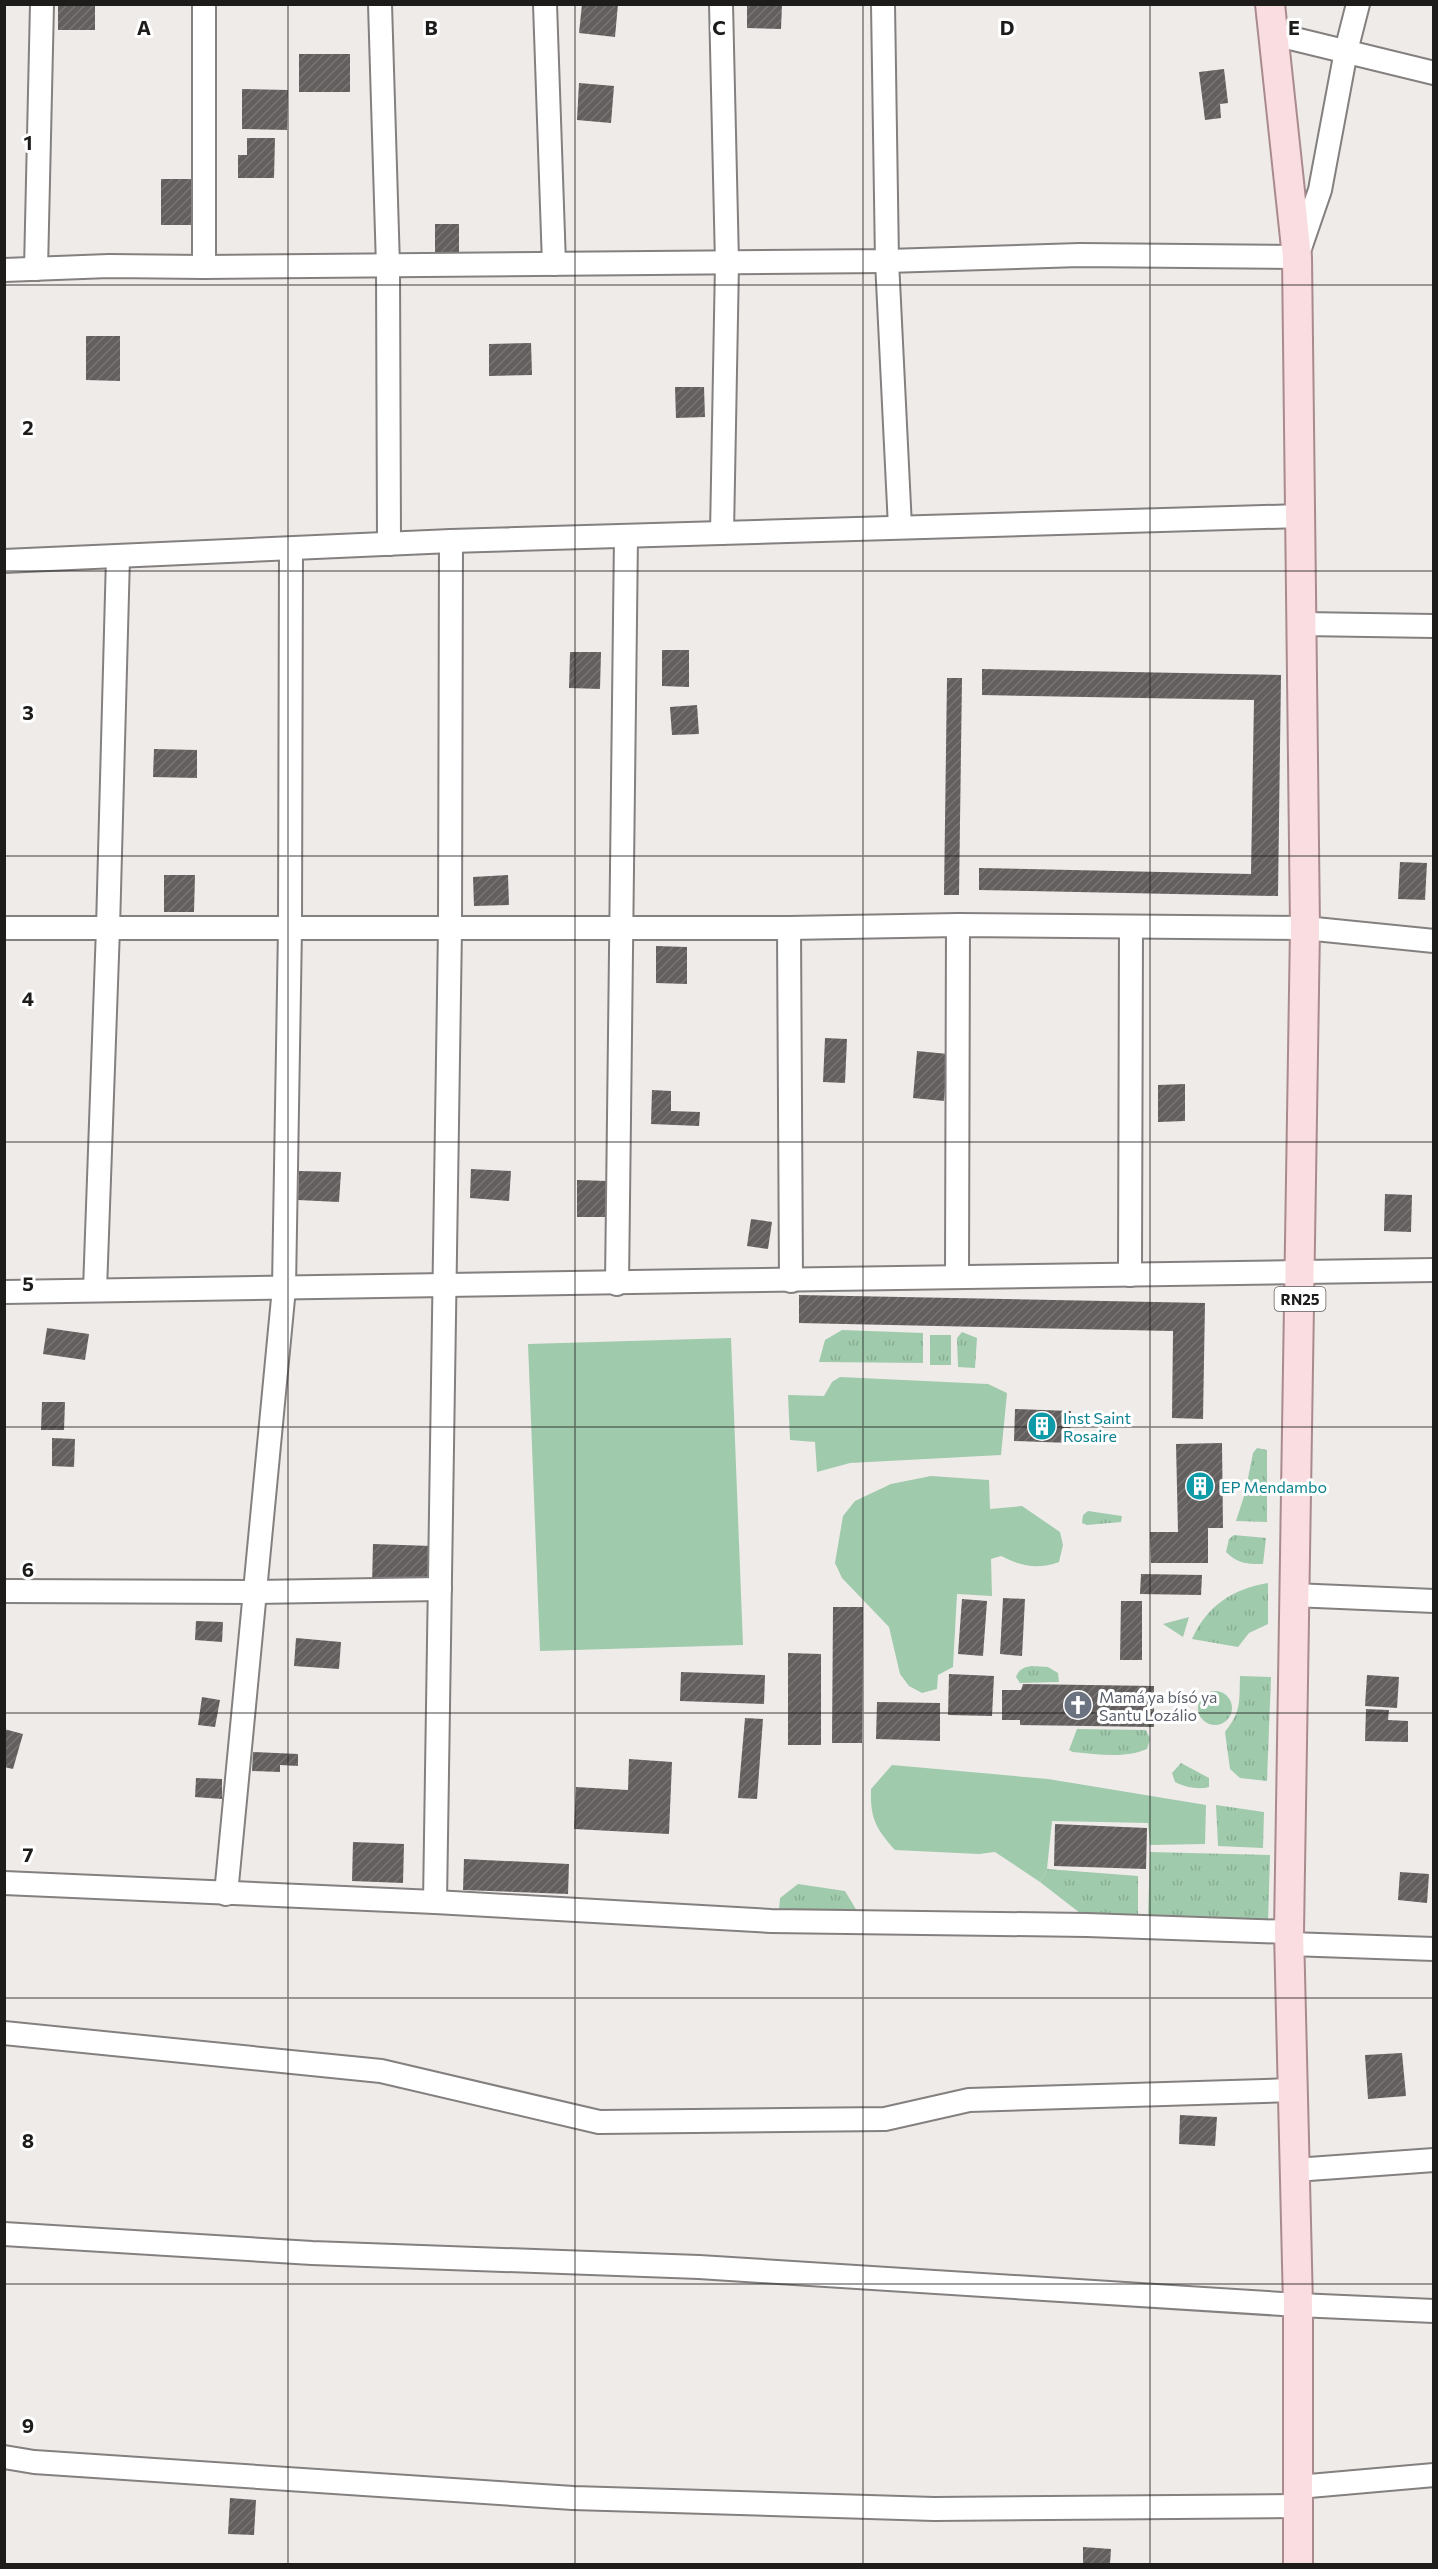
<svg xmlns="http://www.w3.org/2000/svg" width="1438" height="2569" font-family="Commissioner,sans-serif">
<defs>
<pattern id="grass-tufts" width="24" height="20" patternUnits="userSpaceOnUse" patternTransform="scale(1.5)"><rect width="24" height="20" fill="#a0caac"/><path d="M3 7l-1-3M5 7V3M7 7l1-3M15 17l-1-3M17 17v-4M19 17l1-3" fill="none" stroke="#89ad93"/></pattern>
<pattern id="building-hatch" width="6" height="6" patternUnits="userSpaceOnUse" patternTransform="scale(1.5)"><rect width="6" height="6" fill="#625f5e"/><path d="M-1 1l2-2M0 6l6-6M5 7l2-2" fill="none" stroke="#787675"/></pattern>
</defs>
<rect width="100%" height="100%" fill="#efebe9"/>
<g fill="url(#grass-tufts)">
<polygon points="842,1330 923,1333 923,1363 819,1362 825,1340"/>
<polygon points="962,1332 977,1338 975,1368 958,1367 957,1338"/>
<rect x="930" y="1335" width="21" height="30"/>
<polygon points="1257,1448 1267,1450 1267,1522 1236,1521 1245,1493 1253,1453"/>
<polygon points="1088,1511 1122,1516 1121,1522 1087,1525 1082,1523 1083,1515"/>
<path d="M1234 1535 1266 1538 1263 1564C1247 1564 1238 1564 1226 1552L1229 1539Z"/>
<path d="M1268 1583V1624L1249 1633 1238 1647 1192 1639C1207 1606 1232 1589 1268 1583Z"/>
<polygon points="1189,1617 1183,1637 1163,1624"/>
<path d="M1032 1666 1048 1667 1058 1673 1059 1682 1020 1683 1016 1677C1019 1669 1024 1667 1032 1666Z"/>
<path d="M1240 1676 1271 1677 1267 1781 1240 1778 1230 1769 1225 1732C1242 1710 1239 1702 1240 1676Z"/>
<circle cx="1215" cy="1708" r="17"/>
<path d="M1077 1729 1146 1730 1150 1739 1147 1749C1123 1759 1098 1754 1073 1752L1069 1750Z"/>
<path d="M1181 1763 1209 1778V1787C1199 1790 1184 1787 1175 1782L1172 1773Z"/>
<polygon points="1216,1805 1264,1812 1263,1848 1218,1846"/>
<polygon points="1150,1852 1270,1855 1268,1923 1148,1919"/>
<polygon points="1047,1869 1138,1876 1138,1921 1089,1920 1040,1882"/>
<polygon points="798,1884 845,1891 857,1911 779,1910 780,1898"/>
</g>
<g fill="#a0caac">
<polygon points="731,1338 743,1645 540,1651 528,1344"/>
<polygon points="840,1377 988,1384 1007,1393 1001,1455 850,1463 817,1472 815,1442 790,1440 788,1395 824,1396 832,1382"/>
<path d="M931 1476 989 1480 990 1509 1022 1506 1060 1532 1063 1545 1059 1562C1037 1570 1021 1566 1001 1556L991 1559 992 1596 957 1594 953 1667 938 1675 937 1689 922 1693 909 1686 900 1674 889 1627 842 1578 835 1563 843 1516 855 1501 891 1484Z"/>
<path d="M892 1765 1048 1779 1206 1805 1205 1844 1150 1845 1148 1823 1052 1821 1047 1869 1040 1882 995 1852 979 1854 895 1850C876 1829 870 1818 871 1789Z"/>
</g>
<g fill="url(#building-hatch)">
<rect x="58" y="4" width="37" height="26"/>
<polygon points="582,4 618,4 615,37 579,33"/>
<polygon points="747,4 782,4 781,29 747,28"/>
<rect x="299" y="54" width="51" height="38"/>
<polygon points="1224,69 1228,103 1220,104 1221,118 1205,120 1199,72"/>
<polygon points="579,83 614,86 611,123 577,120"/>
<polygon points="242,89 288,90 287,130 242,129"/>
<polygon points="247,138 275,138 274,178 238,178 238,155 247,155"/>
<rect x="161" y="179" width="30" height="46"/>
<rect x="435" y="224" width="24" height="30"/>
<polygon points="86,336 120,336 120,381 86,380"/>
<polygon points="531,343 532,375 489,376 489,344"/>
<polygon points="675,387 704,387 705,417 676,418"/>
<polygon points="662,650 689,650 689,687 662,686"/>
<polygon points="570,652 601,652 600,689 569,688"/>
<polygon points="982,669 1281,675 1278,896 979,890 979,868 1251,874 1254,700 982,695"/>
<polygon points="947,678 962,678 959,895 944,895"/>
<polygon points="697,705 699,734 672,735 670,707"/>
<polygon points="154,749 197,750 197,778 153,777"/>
<polygon points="1400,862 1427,863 1425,900 1398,899"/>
<polygon points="164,875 195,875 194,912 164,912"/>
<polygon points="508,875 509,905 474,906 473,877"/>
<polygon points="656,946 687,947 687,984 656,983"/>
<polygon points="825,1038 847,1039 845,1083 823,1082"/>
<polygon points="917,1051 948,1054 944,1101 913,1098"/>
<polygon points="1185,1084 1185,1121 1158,1122 1158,1085"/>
<polygon points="652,1090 671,1091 671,1111 700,1112 699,1126 651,1124"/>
<polygon points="471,1169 511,1171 509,1201 470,1198"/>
<polygon points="299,1171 341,1172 339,1202 298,1200"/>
<polygon points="577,1180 608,1181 608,1217 577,1217"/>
<polygon points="1385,1194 1412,1195 1411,1232 1384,1231"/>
<polygon points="751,1219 772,1222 768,1249 747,1246"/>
<polygon points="799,1295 1205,1303 1203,1419 1172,1418 1173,1331 799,1323"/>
<polygon points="47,1328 89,1334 85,1360 43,1354"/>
<polygon points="42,1402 65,1402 64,1430 41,1430"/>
<polygon points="1015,1409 1071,1411 1070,1443 1014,1441"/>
<polygon points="52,1438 75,1439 74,1467 52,1466"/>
<polygon points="1222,1443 1223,1528 1208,1528 1208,1563 1151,1563 1150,1532 1178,1532 1176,1444"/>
<polygon points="373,1544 432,1546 431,1588 372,1585"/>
<polygon points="1141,1574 1202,1575 1201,1595 1140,1594"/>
<polygon points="1003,1598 1025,1599 1022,1656 1000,1654"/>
<polygon points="962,1599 987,1601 983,1656 958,1654"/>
<polygon points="1121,1601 1142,1601 1142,1660 1120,1660"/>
<polygon points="833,1607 863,1607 862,1743 832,1743"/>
<polygon points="196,1621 223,1622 222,1642 195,1640"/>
<polygon points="296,1638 341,1642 339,1669 294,1666"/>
<polygon points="788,1653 821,1654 821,1745 788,1745"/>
<polygon points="681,1672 765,1675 764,1704 680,1701"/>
<polygon points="949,1674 994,1676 992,1716 948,1715"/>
<polygon points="1367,1675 1399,1677 1397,1708 1365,1706"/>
<polygon points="1023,1684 1154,1686 1154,1727 1020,1725 1020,1720 1002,1720 1002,1690 1021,1690"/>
<polygon points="202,1697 220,1700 215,1727 198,1725"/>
<polygon points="877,1702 940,1703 940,1741 876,1739"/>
<polygon points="1366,1709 1389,1710 1388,1720 1408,1721 1408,1742 1365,1741"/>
<polygon points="745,1718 763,1719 757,1799 738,1798"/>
<polygon points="4,1729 23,1734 13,1769 4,1767"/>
<polygon points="253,1752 298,1754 298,1766 280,1765 280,1772 252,1771"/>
<polygon points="629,1759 672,1762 669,1834 574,1829 576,1787 628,1790"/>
<polygon points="196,1778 222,1779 222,1799 195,1797"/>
<polygon points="1055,1824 1147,1828 1146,1869 1054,1866"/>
<polygon points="353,1842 404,1844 403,1883 352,1881"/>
<polygon points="464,1859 569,1864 568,1894 463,1890"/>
<polygon points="1400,1872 1429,1874 1427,1903 1398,1900"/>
<polygon points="1402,2053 1406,2096 1368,2099 1365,2055"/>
<polygon points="1180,2115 1217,2117 1215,2146 1179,2144"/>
<polygon points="230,2498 256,2500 254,2535 228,2534"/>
<polygon points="1083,2547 1111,2549 1110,2564 1083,2564"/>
</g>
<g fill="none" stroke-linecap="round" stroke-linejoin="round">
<g stroke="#83807f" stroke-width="26">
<g id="minor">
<polyline points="380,4 388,266 389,544"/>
<polyline points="545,4 554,264"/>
<polyline points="721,4 727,263 722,533"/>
<polyline points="883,4 887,261 900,527"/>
<polyline points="1274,34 1434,73"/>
<polyline points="204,267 204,4"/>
<polyline points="36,269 42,4"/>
<polyline points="4,270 109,266 204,267 887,261 1080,255 1297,257 1320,190 1346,51 1358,4"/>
<polyline points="4,561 451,541 1300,516"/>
<polyline points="1302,624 1434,626"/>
<polyline points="4,928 789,928 958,925 1305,928 1434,941"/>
<polyline points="789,928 791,1281"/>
<polyline points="957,1275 958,925"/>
<polyline points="1130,1275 1131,928"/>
<polyline points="617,1284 626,536"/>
<polyline points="95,1290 108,928 118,557"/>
<path d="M4 1292C481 1285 957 1276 1434 1270"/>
<polyline points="4,1591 255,1592 440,1589"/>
<polyline points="1293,1595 1434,1601"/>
<polyline points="4,1883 435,1902 771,1921 1087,1925 1289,1932"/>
<polyline points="226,1894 284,1288 290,928 291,550"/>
<polyline points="435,1902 450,928 451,541"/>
<polyline points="1290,1944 1434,1949"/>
<polyline points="4,2033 381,2071 599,2122 885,2119 969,2100 1293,2090"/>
<polyline points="1295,2170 1434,2160"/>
<polyline points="4,2234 312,2253 699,2267 1298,2305 1434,2311"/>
<polyline points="4,2457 34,2462 573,2498 934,2509 1298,2506"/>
<polyline points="1298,2487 1434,2475"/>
</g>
</g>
<g stroke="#a98b8d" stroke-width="32">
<polyline id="major" points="1270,4 1297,257 1305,928 1289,1932 1298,2305 1298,2564"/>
</g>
<use href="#minor" stroke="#fff" stroke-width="22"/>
<use href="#major" stroke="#f9dde0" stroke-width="28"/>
</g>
<path fill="none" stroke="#1d1c1b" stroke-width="1.5" stroke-opacity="0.55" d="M288 4V2564M575 4V2564M863 4V2564M1150 4V2564M4 285H1434M4 571H1434M4 856H1434M4 1142H1434M4 1427H1434M4 1713H1434M4 1998H1434M4 2284H1434"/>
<defs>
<g id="building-disc" transform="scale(1.5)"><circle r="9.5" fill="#0f9aa8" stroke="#fff"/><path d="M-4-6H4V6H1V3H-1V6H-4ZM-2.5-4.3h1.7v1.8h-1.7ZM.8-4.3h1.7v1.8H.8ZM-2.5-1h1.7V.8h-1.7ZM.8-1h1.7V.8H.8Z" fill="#fff"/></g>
<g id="church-disc" transform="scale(1.5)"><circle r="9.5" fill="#6b7280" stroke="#fff"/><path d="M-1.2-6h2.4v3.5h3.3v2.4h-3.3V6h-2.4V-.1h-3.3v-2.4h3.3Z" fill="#fff"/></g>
</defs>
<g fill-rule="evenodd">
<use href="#building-disc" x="1042" y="1426"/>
<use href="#building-disc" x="1200" y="1486"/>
<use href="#church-disc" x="1078" y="1705"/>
</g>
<g text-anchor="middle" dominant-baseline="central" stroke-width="6" stroke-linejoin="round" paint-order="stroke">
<rect fill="#fff" stroke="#61605f" stroke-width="1.5" x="1274.5" y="1287" width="51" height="24" rx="4.5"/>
<g font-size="15" font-weight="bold" fill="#1d1c1b">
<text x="1300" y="1299">RN25</text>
</g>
<g font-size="16" fill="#0d838f" stroke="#fff" text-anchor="start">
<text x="1063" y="1417">Inst Saint<tspan x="1063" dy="18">Rosaire</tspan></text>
<text x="1221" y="1486">EP Mendambo</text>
</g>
<g font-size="16" fill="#5b616d" stroke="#fff" text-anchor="start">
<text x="1099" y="1696">Mamá ya bísó ya<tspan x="1099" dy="18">Santu Lozálio</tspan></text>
</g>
</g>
<g font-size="20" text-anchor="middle" font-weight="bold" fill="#1d1c1b" stroke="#fff" stroke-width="6" stroke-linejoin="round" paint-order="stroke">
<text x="144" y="35">A</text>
<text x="431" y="35">B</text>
<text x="719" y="35">C</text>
<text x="1007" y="35">D</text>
<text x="1294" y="35">E</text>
<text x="28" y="150">1</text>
<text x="28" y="435">2</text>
<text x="28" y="720">3</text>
<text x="28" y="1006">4</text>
<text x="28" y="1291">5</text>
<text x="28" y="1577">6</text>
<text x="28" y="1862">7</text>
<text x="28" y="2148">8</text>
<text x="28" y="2433">9</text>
</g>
<rect width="1438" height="2569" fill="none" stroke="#1d1c1b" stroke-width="12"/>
</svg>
